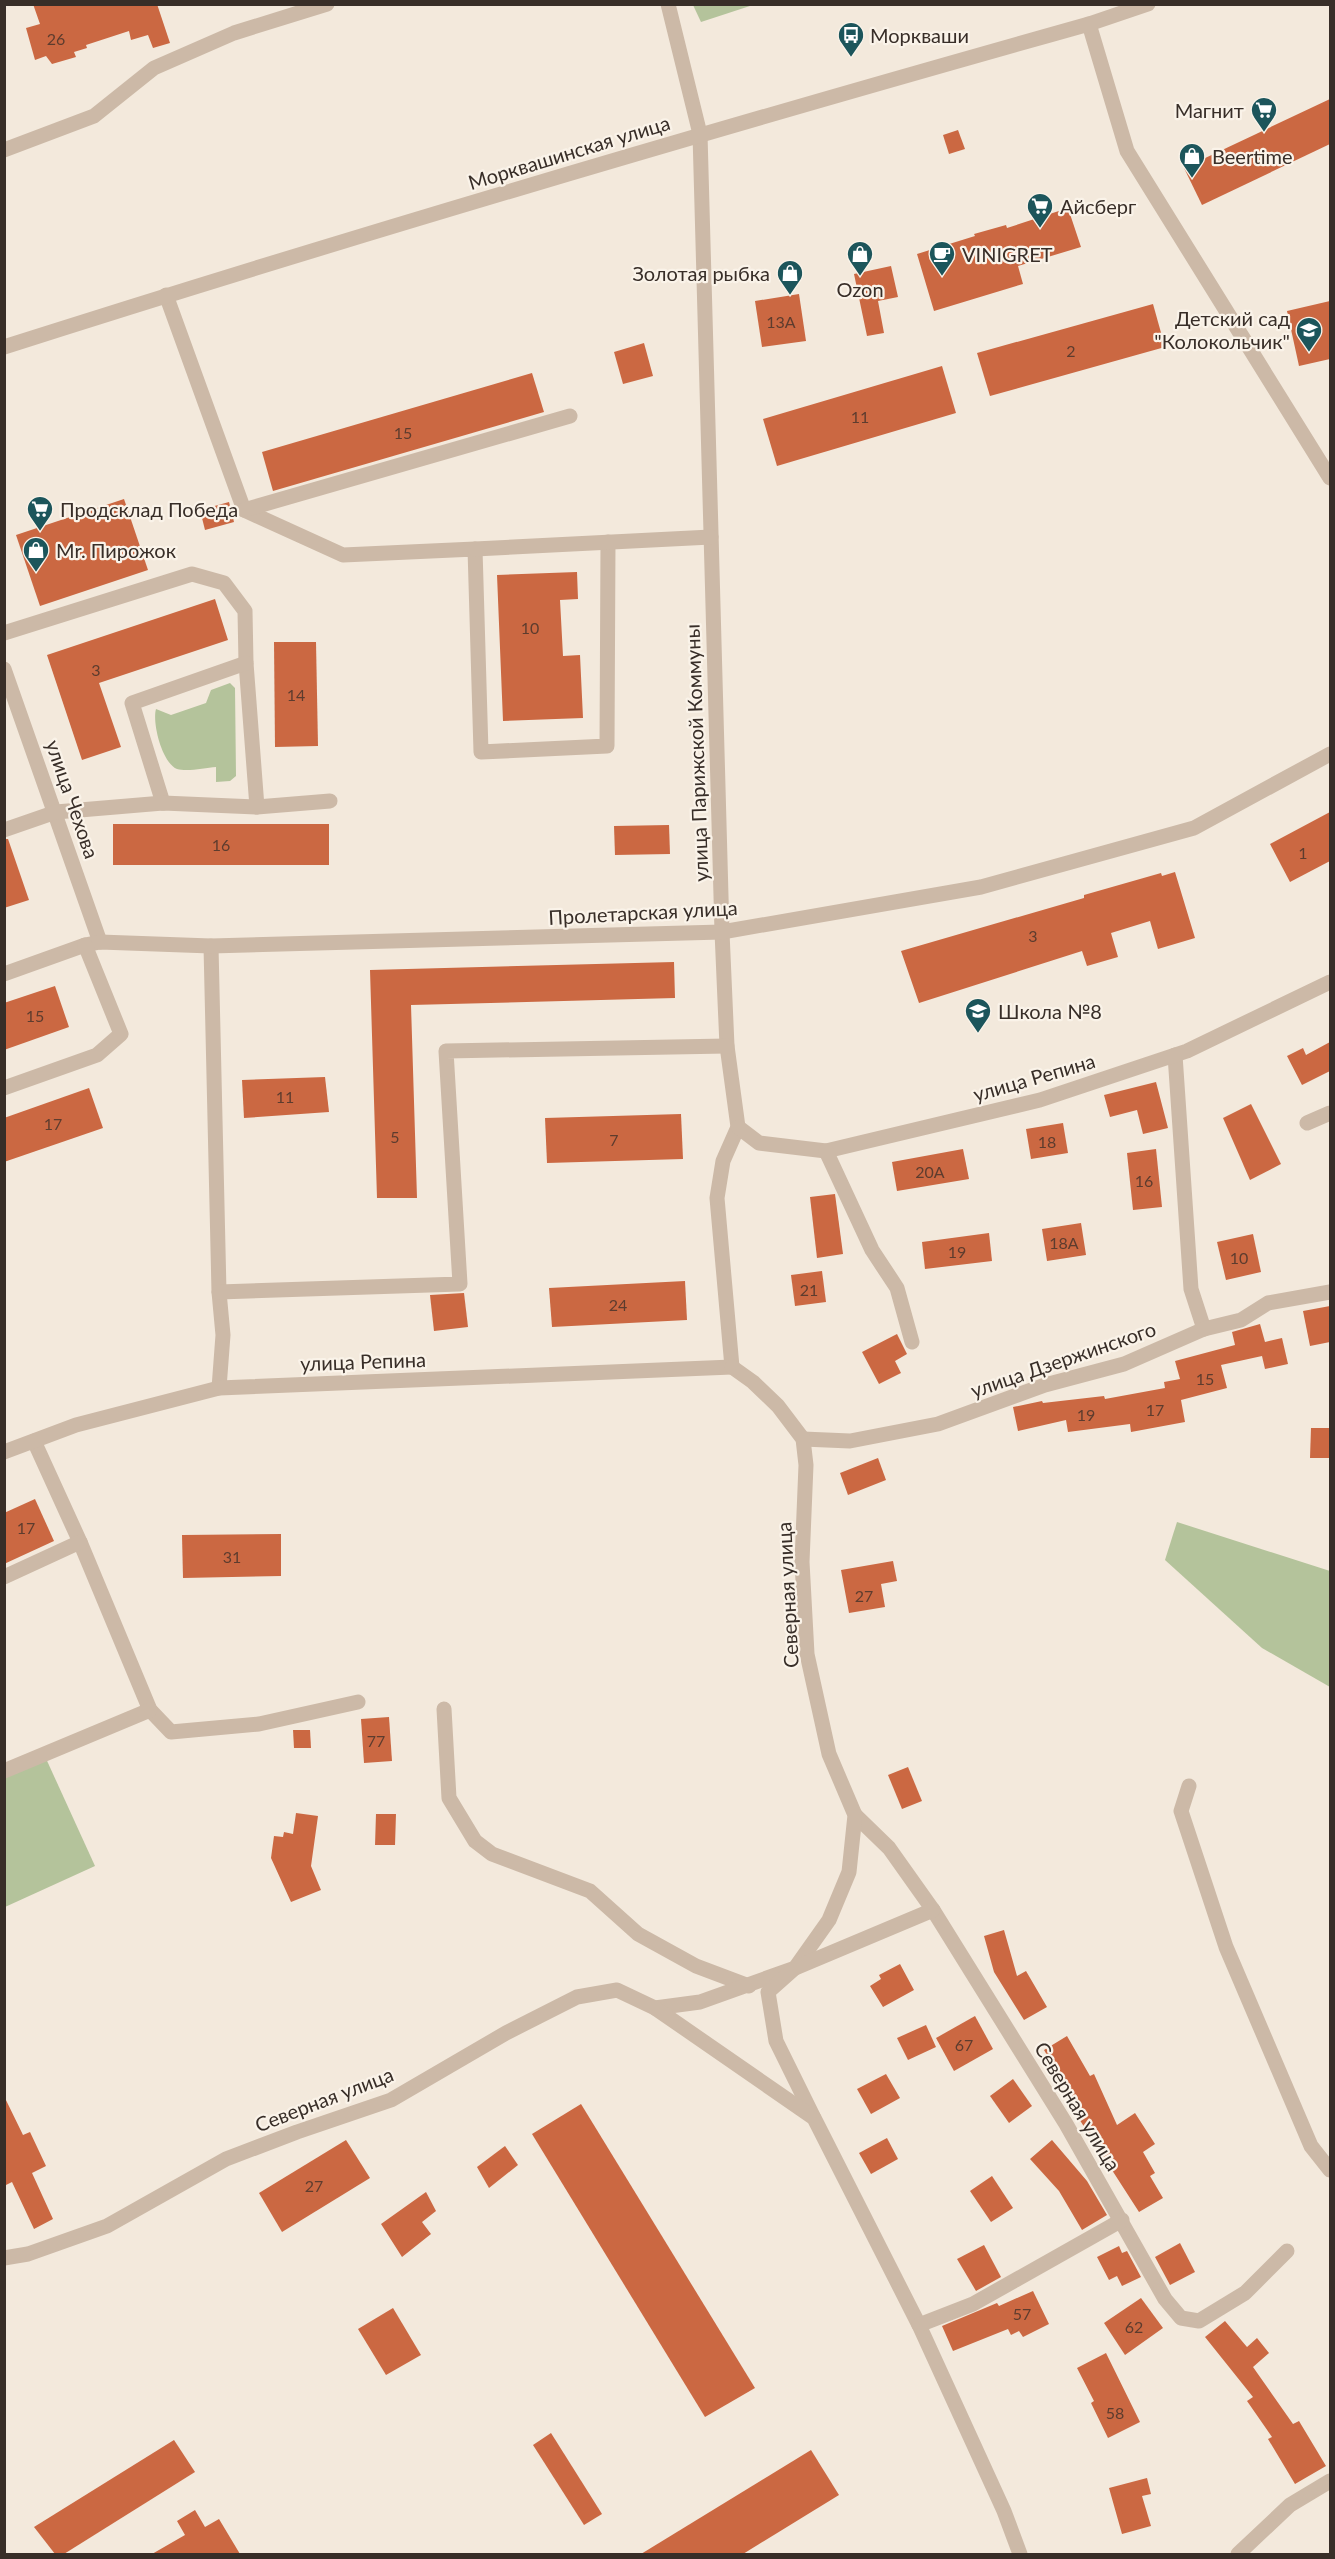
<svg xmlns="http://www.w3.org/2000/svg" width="1335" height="2559" font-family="Lato,sans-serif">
<rect width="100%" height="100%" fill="#f3e9dc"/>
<g fill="#b4c39b">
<polygon points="693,5 753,5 701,22"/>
<path d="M230 683 235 688 236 776 230 781 216 782V767C205 768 187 772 177 769 162 763 152 723 156 709L171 715 206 703 211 690Z"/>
<polygon points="1177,1522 1330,1571 1330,1687 1262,1648 1165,1560"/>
<polygon points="43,1752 95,1866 5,1907 4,1769"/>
</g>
<g fill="#cb6842">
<polygon points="33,4 157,4 170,43 153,48 148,35 131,40 129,31 86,45 87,48 74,52 76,57 52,64 46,56 35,60 26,28 40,24"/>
<polygon points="1330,99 1330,144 1202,205 1184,168"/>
<polygon points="958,130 965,149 949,154 943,135"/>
<polygon points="1068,208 1081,247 1018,266 1023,284 934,311 917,254 975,236 974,234 1006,225 1007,228"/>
<polygon points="891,266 898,297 878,301 884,333 867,336 854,274"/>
<polygon points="799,294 806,341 762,347 755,301"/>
<polygon points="1330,301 1330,359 1299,366 1287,311"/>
<polygon points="1153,304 1165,347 990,396 977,353"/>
<polygon points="644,343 653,376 623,384 614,352"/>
<polygon points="942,366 956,413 777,466 763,419"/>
<polygon points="532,373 544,412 273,491 262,452"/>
<polygon points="124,499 148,570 40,606 16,535"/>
<polygon points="229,502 234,522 205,530 200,510"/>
<polygon points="577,572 578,599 560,600 563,656 580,655 583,718 503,721 497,575"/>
<polygon points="215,599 228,640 99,683 121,747 82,760 47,655"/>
<polygon points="274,642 316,642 318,746 275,747"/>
<polygon points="1330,812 1330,861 1290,882 1270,844"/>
<rect x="113" y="824" width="216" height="41"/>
<polygon points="669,825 670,854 615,855 614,826"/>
<polygon points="4,839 8,839 29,900 4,908"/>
<polygon points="1175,872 1195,938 1158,949 1150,921 1111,933 1118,957 1087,966 1082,951 919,1003 901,951 1084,898 1084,895 1161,873 1162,876"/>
<polygon points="674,962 675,998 411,1005 417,1198 377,1198 370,970"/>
<polygon points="55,986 69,1027 4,1050 4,1003"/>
<polygon points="1330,1042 1330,1071 1302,1085 1287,1056 1303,1048 1306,1055"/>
<polygon points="325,1077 329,1112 244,1118 242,1080"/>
<polygon points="1156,1082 1168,1128 1143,1134 1137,1110 1110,1117 1104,1095"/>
<polygon points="89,1088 103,1128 4,1162 4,1118"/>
<polygon points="1251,1104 1281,1164 1250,1180 1223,1118"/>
<polygon points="681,1114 683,1159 547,1163 545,1118"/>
<polygon points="1063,1123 1068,1153 1031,1159 1026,1129"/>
<polygon points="963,1149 969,1179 897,1191 892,1162"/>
<polygon points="1156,1149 1162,1207 1133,1210 1127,1153"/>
<polygon points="835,1194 843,1254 817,1258 810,1197"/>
<polygon points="1081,1223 1086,1255 1047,1261 1042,1229"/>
<polygon points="989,1233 992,1261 925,1269 922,1242"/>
<polygon points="1253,1234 1261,1272 1226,1280 1217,1242"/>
<polygon points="822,1271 826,1302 795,1306 791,1275"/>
<polygon points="685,1281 687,1320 552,1327 549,1288"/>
<polygon points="464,1293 468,1327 434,1331 430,1295"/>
<polygon points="1330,1306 1330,1342 1310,1346 1303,1311"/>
<polygon points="1260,1324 1265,1342 1282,1338 1288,1364 1265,1369 1262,1356 1221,1365 1227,1388 1181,1400 1185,1422 1131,1432 1130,1424 1068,1432 1066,1420 1018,1431 1013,1407 1042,1401 1043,1403 1104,1396 1105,1399 1165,1388 1164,1382 1180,1379 1175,1361 1235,1345 1232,1332"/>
<polygon points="897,1334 907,1354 895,1361 901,1373 879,1384 862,1352"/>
<polygon points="1311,1428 1330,1428 1330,1458 1310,1458"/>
<polygon points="878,1458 886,1480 848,1495 840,1473"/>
<polygon points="35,1499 54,1541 4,1564 4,1513"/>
<polygon points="281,1534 281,1576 183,1578 182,1535"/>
<polygon points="893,1561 897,1581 881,1584 885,1607 849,1613 841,1570"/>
<polygon points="389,1717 392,1761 364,1763 361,1719"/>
<polygon points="293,1730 310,1730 311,1748 294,1748"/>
<polygon points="908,1767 922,1801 902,1809 888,1775"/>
<polygon points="296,1813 318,1816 311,1866 321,1890 291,1902 271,1858 274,1836 283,1837 284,1832 293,1834"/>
<polygon points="376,1814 396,1814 395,1845 375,1845"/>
<polygon points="1004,1930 1017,1976 1026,1971 1047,2007 1024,2020 994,1972 984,1936"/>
<polygon points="900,1964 914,1990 883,2007 870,1986 881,1979 879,1975"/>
<polygon points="975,2016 993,2049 954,2071 936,2038"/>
<polygon points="926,2025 936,2047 908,2060 897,2038"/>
<polygon points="1067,2036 1090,2076 1094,2074 1117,2125 1135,2113 1155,2144 1143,2152 1155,2173 1150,2176 1163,2198 1139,2212 1072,2108 1076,2107 1062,2076 1060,2077 1044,2050"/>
<polygon points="886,2074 900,2098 871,2114 857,2089"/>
<polygon points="1013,2079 1032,2106 1009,2123 990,2096"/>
<polygon points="4,2096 23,2135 30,2132 46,2166 32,2173 53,2219 34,2229 12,2182 4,2186"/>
<polygon points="581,2104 755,2388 705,2417 532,2134"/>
<polygon points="887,2138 898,2159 871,2174 859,2153"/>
<polygon points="346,2140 370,2178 282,2232 259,2193"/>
<polygon points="1052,2140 1087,2181 1107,2215 1082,2230 1059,2191 1030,2159"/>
<polygon points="505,2146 518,2165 489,2188 477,2167"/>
<polygon points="992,2176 1013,2208 991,2222 970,2191"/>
<polygon points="426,2192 436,2211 422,2222 431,2234 402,2257 381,2224"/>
<polygon points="1180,2243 1195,2272 1170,2285 1155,2257"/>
<polygon points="984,2245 1001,2277 976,2291 957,2259"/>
<polygon points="1119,2246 1122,2253 1127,2251 1141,2277 1122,2286 1117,2276 1109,2280 1097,2257"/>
<polygon points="1033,2291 1049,2324 1023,2337 1019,2331 1011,2335 1008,2329 953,2351 942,2326 997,2303 999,2306"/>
<polygon points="1141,2298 1163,2328 1125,2355 1104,2323"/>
<polygon points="393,2308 421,2355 386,2375 358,2329"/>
<polygon points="1225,2321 1247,2347 1257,2338 1269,2353 1253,2367 1293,2424 1299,2421 1326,2466 1295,2484 1268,2439 1272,2437 1247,2401 1253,2397 1205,2337"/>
<polygon points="1106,2353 1140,2422 1108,2438 1091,2403 1094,2401 1077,2368"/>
<polygon points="551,2433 602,2514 584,2525 533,2445"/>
<polygon points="174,2440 195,2472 64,2554 55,2554 34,2527"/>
<polygon points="811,2450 839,2495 743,2554 641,2554"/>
<polygon points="1147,2478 1151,2494 1142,2496 1151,2526 1122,2534 1109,2488"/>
<polygon points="195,2510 205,2527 219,2519 240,2554 152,2554 185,2535 177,2521"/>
</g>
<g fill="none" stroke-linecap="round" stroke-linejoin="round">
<g stroke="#ccb9a7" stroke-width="15">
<polyline points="668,4 700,134 722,932 727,1046 738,1127 723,1161 717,1198 732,1367"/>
<polyline points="1089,24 1127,151 1330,478"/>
<polyline points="4,150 94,116 154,68 234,33 327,4"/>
<polyline points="166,295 244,510 343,555 475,549 481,752 607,746 608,542"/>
<path d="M4 347C364 232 726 126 1089 24L1148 4"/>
<polyline points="244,510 570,416"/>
<polyline points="475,549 711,537"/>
<polyline points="4,633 192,574 224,583 245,611 246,663 257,807"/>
<polyline points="4,669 100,942"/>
<polyline points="163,803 132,703 246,663"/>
<polyline points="4,830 56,812 163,803 257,807 330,801"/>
<polyline points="211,946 219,1292 223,1335 219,1388"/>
<polyline points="4,974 85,945 100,942 211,946 722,932 981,887 1194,828 1330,754"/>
<polyline points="1175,1055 1191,1289 1204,1329"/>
<polyline points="4,1088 97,1055 121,1034 85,945"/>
<polyline points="1307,1123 1330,1113"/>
<polyline points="738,1127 759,1143 826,1151 1040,1100 1187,1051 1330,982"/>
<polyline points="826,1151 872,1250 897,1288 912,1342"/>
<polyline points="219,1292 460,1284 446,1051 727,1046"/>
<polyline points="803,1439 850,1441 938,1424 1045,1385 1124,1364 1204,1329 1241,1320 1268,1303 1330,1292"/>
<polyline points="34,1441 80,1542 150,1710 171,1732 259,1724 358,1702"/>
<polyline points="4,1452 76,1425 219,1388 732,1367"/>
<polyline points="4,1577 80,1542"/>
<polyline points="444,1709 449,1798 475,1841 492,1854 590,1891 638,1934 696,1966 749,1986"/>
<polyline points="4,1771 150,1710"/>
<polyline points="1189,1786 1181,1811 1226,1947 1311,2146 1330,2170"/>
<polyline points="855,1815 889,1848 933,1910 1066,2124 1165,2299 1181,2318 1199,2321 1245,2293 1287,2251"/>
<polyline points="655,2008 700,2002 795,1968 829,1920 849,1872 855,1815 829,1754 807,1654 802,1562 806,1465 803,1439 778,1406 753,1382 732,1367"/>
<polyline points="813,2116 776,2041 768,1992 795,1968 933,1910"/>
<polyline points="4,2258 28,2254 107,2226 226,2159 297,2132 391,2100 506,2033 577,1997 617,1990 655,2008 814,2118 919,2325 1004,2511 1020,2554"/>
<polyline points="919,2325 973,2304 1122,2220"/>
<polyline points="1238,2554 1290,2505 1330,2481"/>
</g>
</g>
<defs>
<g id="bus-pin" transform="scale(1.35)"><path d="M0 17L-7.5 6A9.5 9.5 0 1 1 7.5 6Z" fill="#1c555b" stroke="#faf3e9"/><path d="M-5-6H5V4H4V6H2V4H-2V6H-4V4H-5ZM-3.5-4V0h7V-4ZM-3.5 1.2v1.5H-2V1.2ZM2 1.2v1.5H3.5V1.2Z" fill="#fff"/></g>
<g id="supermarket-pin" transform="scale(1.35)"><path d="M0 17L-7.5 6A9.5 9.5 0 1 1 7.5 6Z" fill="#1c555b" stroke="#faf3e9"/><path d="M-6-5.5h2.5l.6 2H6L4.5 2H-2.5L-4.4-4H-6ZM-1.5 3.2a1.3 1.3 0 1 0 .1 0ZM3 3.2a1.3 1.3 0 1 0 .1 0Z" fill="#fff"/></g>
<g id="shop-pin" transform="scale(1.35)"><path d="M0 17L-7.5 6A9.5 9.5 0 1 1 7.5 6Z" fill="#1c555b" stroke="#faf3e9"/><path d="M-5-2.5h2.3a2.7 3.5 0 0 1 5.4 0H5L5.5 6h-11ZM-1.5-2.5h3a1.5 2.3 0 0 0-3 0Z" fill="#fff"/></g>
<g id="cafe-pin" transform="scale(1.35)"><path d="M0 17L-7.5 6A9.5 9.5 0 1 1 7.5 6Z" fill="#1c555b" stroke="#faf3e9"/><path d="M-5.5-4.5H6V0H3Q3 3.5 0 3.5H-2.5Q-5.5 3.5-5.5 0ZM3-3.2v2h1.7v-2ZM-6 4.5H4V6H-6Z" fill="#fff"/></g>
<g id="school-pin" transform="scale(1.35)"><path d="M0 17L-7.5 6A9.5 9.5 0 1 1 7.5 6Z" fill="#1c555b" stroke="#faf3e9"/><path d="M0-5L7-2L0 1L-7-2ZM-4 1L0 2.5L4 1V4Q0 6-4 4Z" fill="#fff"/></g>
</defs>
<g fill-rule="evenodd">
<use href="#bus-pin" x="851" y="35"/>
<use href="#supermarket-pin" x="1264" y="110"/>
<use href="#shop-pin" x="1192" y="156"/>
<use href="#supermarket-pin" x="1040" y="206"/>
<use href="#shop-pin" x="860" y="254"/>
<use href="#cafe-pin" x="942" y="254"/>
<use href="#shop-pin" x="790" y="273"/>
<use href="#school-pin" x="1309" y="330"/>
<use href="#supermarket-pin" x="40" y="509"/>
<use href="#shop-pin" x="36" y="550"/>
<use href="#school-pin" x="978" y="1011"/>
</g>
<g text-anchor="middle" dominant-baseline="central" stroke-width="4.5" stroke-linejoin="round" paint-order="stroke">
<g font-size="16" fill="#5d3c2e">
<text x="56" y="38">26</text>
<text x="781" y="321">13А</text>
<text x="1071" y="350">2</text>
<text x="860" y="416">11</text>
<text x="403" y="432">15</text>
<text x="530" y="627">10</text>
<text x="96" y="669">3</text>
<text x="296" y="694">14</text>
<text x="221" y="844">16</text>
<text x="1303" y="852">1</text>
<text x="1033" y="935">3</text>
<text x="35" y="1015">15</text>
<text x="285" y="1096">11</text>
<text x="53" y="1123">17</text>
<text x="395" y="1136">5</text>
<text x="614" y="1139">7</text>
<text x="1047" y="1141">18</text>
<text x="930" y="1171">20А</text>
<text x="1144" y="1180">16</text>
<text x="1064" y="1242">18А</text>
<text x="957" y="1251">19</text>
<text x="1239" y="1257">10</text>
<text x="809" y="1289">21</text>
<text x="618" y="1304">24</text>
<text x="1205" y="1378">15</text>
<text x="1155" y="1409">17</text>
<text x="1086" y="1414">19</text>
<text x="26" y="1527">17</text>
<text x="232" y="1556">31</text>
<text x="864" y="1595">27</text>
<text x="376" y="1740">77</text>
<text x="964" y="2044">67</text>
<text x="314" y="2185">27</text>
<text x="1022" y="2313">57</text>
<text x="1134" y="2326">62</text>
<text x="1115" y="2412">58</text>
</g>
<g font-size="20" fill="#382e28" stroke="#faf3e9" text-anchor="start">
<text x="870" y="35">Моркваши</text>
<text x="1244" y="110" text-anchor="end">Магнит</text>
<text x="1212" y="156">Beertime</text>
<text x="1060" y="206">Айсберг</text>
<text x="962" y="254">VINIGRET</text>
<text x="770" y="273" text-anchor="end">Золотая рыбка</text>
<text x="860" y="289" text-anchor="middle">Ozon</text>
<text x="1290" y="318" text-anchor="end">Детский сад<tspan x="1290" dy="23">"Колокольчик"</tspan></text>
<text x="60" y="509">Продсклад Победа</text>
<text x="56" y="550">Mr. Пирожок</text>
<text x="998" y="1011">Школа №8</text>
</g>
<g font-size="20" fill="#382e28" stroke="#faf3e9">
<text transform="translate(569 152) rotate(-17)">Морквашинская улица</text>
<text transform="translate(696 753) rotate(-92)">улица Парижской Коммуны</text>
<text transform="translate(73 799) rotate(71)">улица Чехова</text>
<text transform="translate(643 912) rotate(-3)">Пролетарская улица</text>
<text transform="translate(1034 1077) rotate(-16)">улица Репина</text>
<text transform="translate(1063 1359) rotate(-19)">улица Дзержинского</text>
<text transform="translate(363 1361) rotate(-2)">улица Репина</text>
<text transform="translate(787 1595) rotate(-93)">Северная улица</text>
<text transform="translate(324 2099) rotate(-21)">Северная улица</text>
<text transform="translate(1078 2106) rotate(59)">Северная улица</text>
</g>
</g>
<rect width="1335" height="2559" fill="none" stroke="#382e28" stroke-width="12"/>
</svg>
